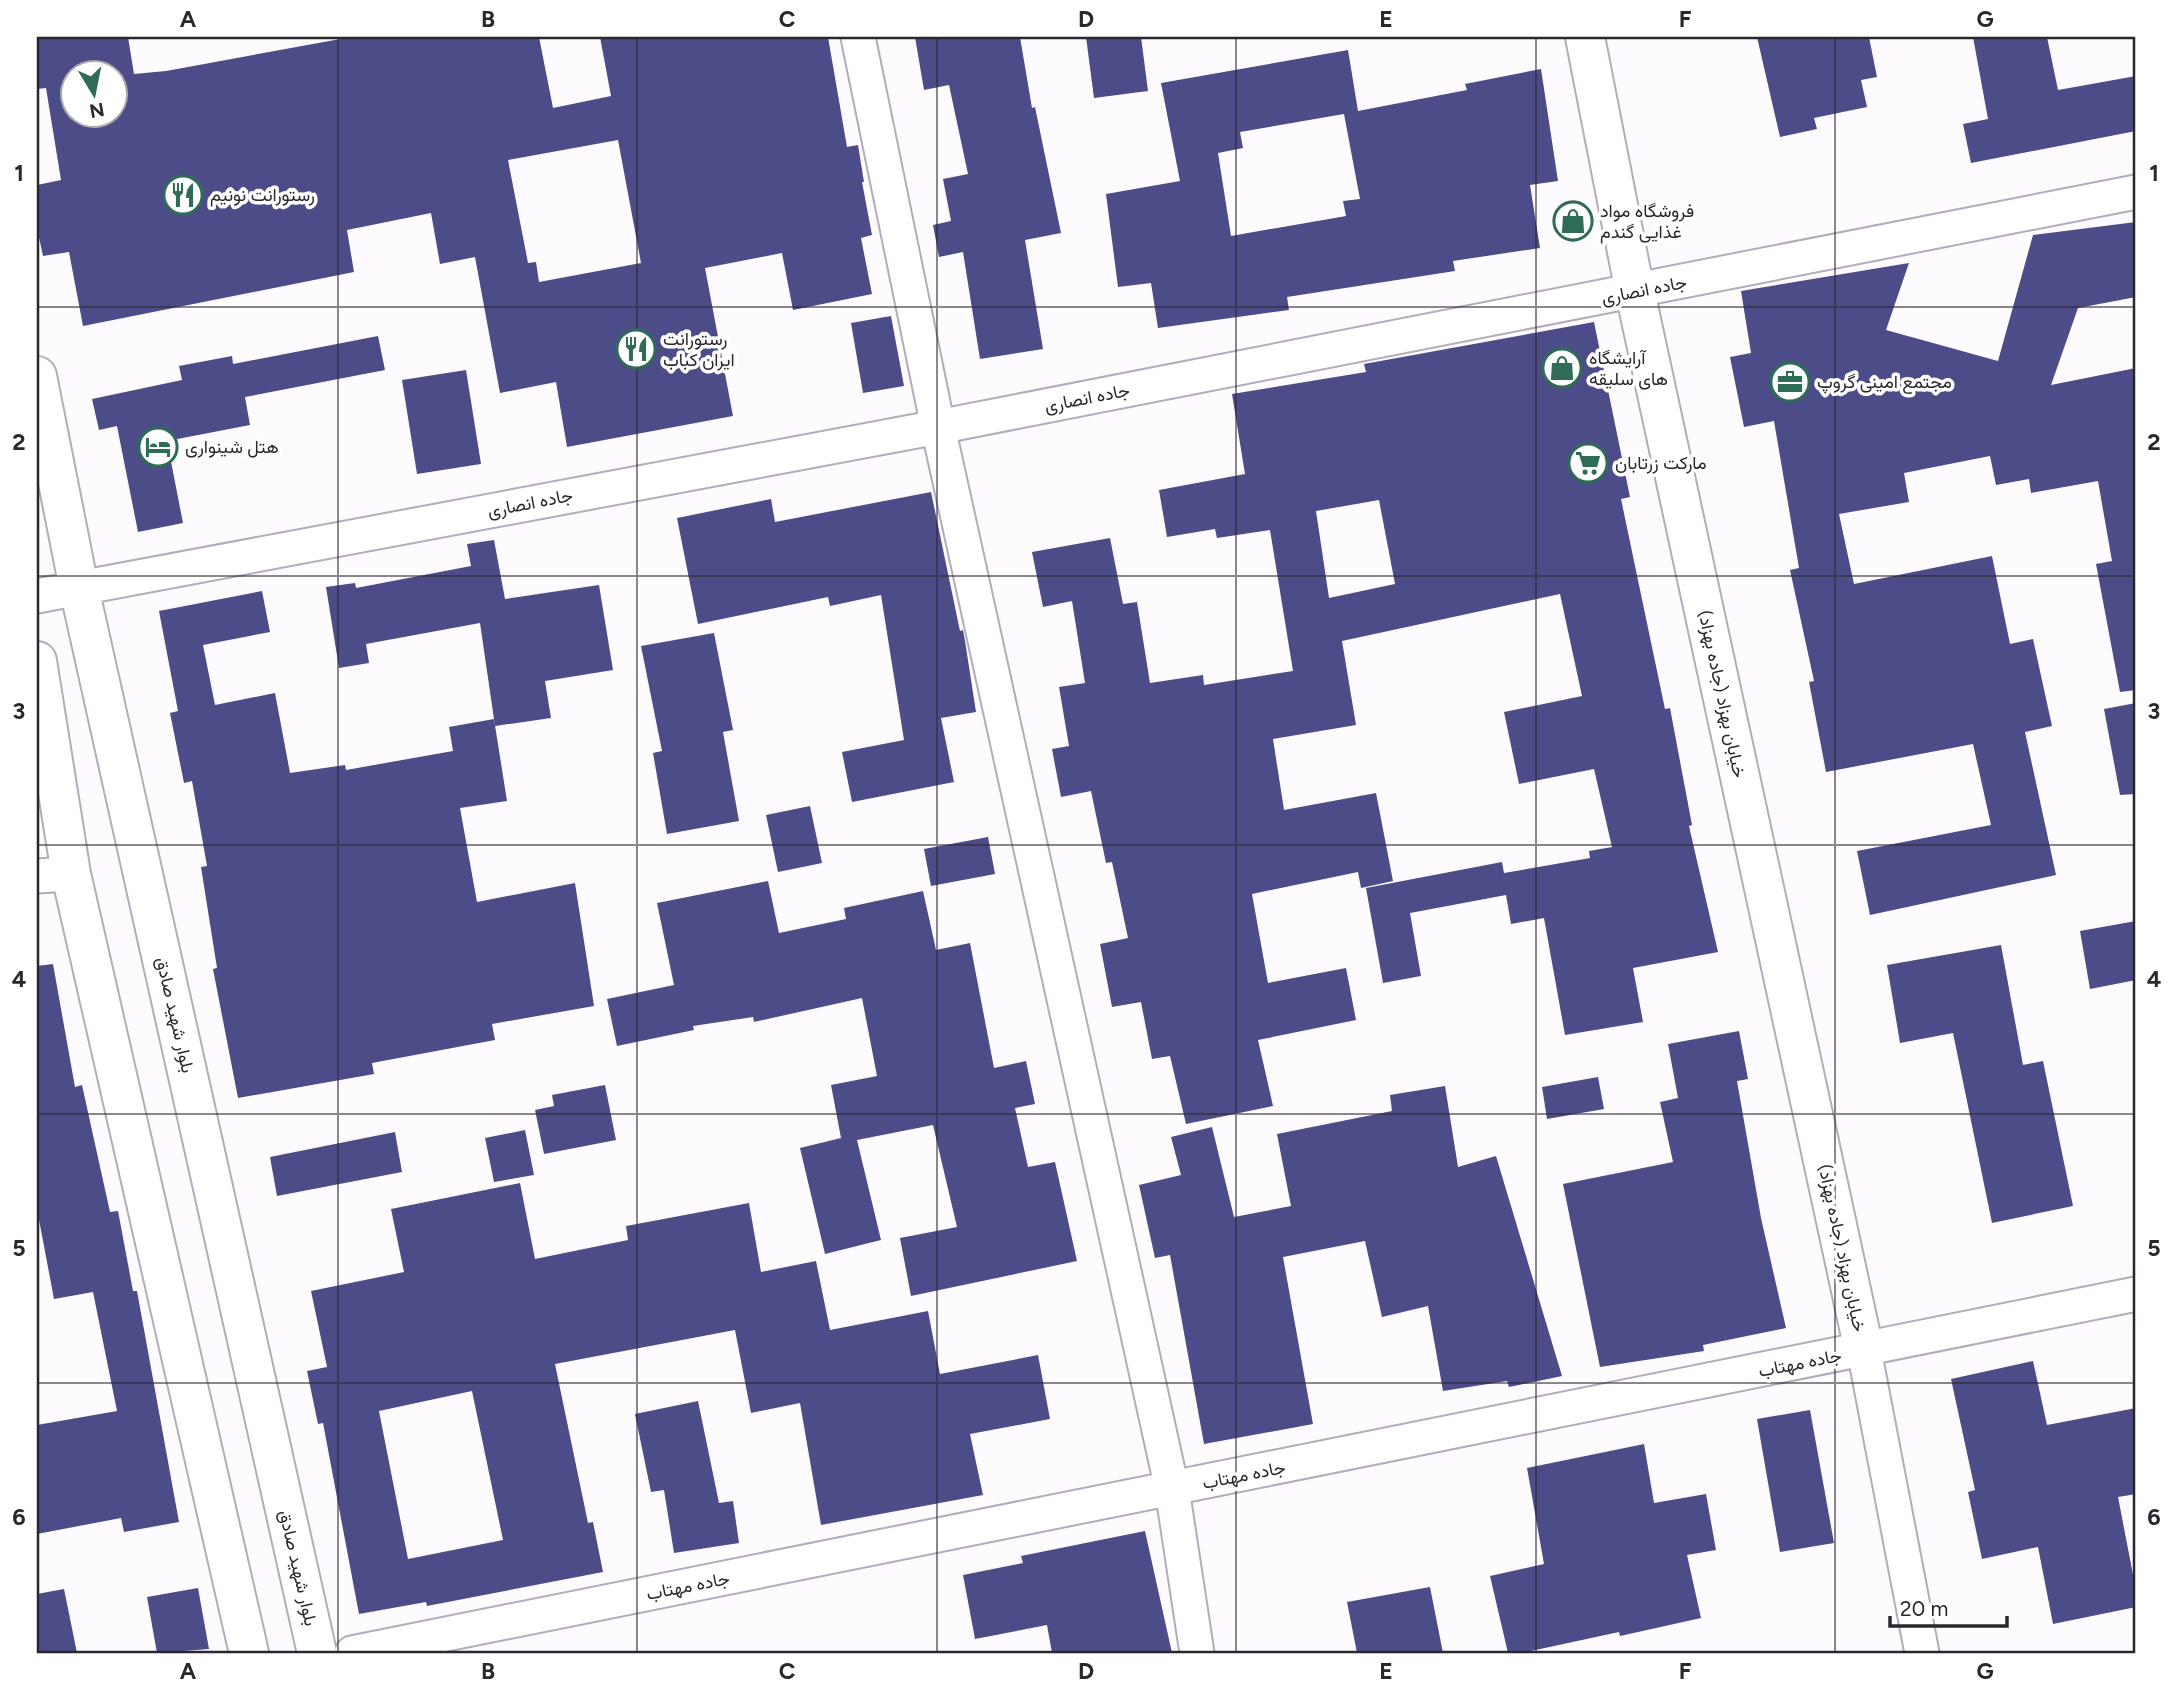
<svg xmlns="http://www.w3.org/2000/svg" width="2173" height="1690" font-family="Figtree,Vazirmatn,sans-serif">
<rect width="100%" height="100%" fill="#fdfbfe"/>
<g fill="#4c4c89" fill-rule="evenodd">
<path d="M37 37H128L134 74 166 71 351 37H539L553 108 611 96 600 37H828L847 147 858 145 864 182H862L872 235 861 238 872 294 793 310 782 253 705 268 733 416 567 447 556 382 500 393 475 257 440 264 431 213 347 230 354 272 83 326 69 252 43 256 37 228V185L61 180 46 88 37 89ZM74 74H116V116H74ZM618 140 641 263 539 282 536 262 528 263 508 160Z"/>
<polygon points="915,37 1020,37 1032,108 1035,107 1061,233 1025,240 1043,349 980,359 963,252 939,257 933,225 951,221 943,179 968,174 949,85 924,90"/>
<polygon points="1086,37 1141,37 1148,91 1094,98"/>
<polygon points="1757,37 1869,37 1877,77 1861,80 1867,107 1814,118 1817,129 1780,137"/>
<polygon points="1973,37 2047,37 2058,90 2136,76 2136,131 1971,163 1963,124 1988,119"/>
<path d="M1348 50 1358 111 1467 90 1465 84 1541 69 1558 181 1530 185 1540 248 1453 261 1455 271 1287 297 1289 310 1158 328 1151 283 1118 287 1106 194 1180 181 1161 83ZM1344 114 1360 199 1343 201 1346 216 1231 236 1218 153 1243 148 1240 132Z"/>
<polygon points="2136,222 2136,297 2078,308 2051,385 2136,368 2136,690 2120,692 2096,564 2112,561 2098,481 2031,493 2029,479 1996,485 1990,456 1904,473 1909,502 1839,514 1854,584 1992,556 2010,644 2033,639 2052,726 2025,732 2056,875 1870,915 1857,851 1991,825 1973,744 1826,772 1809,682 1814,681 1790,570 1799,568 1774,421 1744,427 1730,357 1751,353 1741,291 1909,263 1886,330 1998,361 2033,235"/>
<polygon points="891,316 904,386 863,393 851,323"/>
<path d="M1594 322 1630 497 1621 499 1665 709 1670 708 1692 825 1689 826 1718 952 1633 968 1643 1022 1565 1035 1544 918 1511 924 1506 895 1410 913 1421 976 1383 983 1366 888 1502 862 1504 873 1590 858 1589 851 1612 847 1594 769 1519 784 1504 712 1582 696 1560 594 1342 641 1356 725 1273 739 1284 810 1376 793 1393 881 1361 888 1358 872 1252 894 1268 983 1346 968 1356 1020 1258 1040 1273 1106 1186 1124 1170 1056 1152 1059 1141 1002 1112 1007 1100 944 1128 938 1112 862 1106 863 1091 791 1061 797 1052 749 1069 746 1059 687 1085 683 1072 601 1043 607 1032 552 1110 538 1123 604 1137 602 1150 683 1203 675 1204 685 1293 671 1270 530 1217 538 1215 529 1167 537 1159 490 1245 474 1232 394 1366 372 1364 364ZM1379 500 1395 584 1329 598 1316 511Z"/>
<polygon points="378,336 385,370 245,397 250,425 167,441 183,523 138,532 117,426 99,430 92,399 182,380 179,366 232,356 233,364"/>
<polygon points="466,370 481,464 417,474 402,380"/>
<polygon points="931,492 960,631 963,630 965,641 976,712 941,718 954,782 852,802 842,752 904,740 881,595 830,606 828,597 698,624 677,518 771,499 775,522"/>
<polygon points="494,540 505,599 599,585 613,670 545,681 551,718 495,726 480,623 366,644 369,663 339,668 326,587 355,583 356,588 471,566 467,544"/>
<polygon points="262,591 270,632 203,645 215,705 275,693 290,773 345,765 346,770 453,751 449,727 494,719 507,801 460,808 477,902 575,883 594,1006 492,1024 495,1040 372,1063 374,1074 238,1098 213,969 217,968 201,867 207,866 192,781 184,783 170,713 178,711 159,611"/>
<polygon points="714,633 733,730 723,732 739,821 667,834 653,753 662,751 641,646"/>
<polygon points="2136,703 2136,794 2120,795 2104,709"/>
<polygon points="810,806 822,863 778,872 766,815"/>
<polygon points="988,837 995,874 931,886 924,849"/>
<polygon points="768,881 779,933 846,919 844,908 923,891 936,950 970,943 994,1068 1026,1061 1035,1104 1015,1108 1028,1167 1055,1162 1077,1261 911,1296 900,1238 957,1227 933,1125 857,1140 881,1240 825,1254 800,1148 841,1138 831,1085 877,1076 862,998 754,1022 753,1017 693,1026 694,1030 617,1046 607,999 674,985 657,903"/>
<polygon points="2136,921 2136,980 2090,989 2080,931"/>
<polygon points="2001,945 2023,1065 2043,1061 2073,1206 1992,1223 1953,1033 1900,1043 1887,965"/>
<polygon points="53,964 75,1087 82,1085 110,1212 118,1211 133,1291 137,1291 179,1522 124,1532 121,1518 37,1534 37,1425 117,1411 93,1292 54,1299 37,1209 37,966"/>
<polygon points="1739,1031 1748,1079 1737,1081 1761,1218 1786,1328 1703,1345 1704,1351 1600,1367 1563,1184 1673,1162 1660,1102 1678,1098 1668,1044"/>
<polygon points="1598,1077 1604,1109 1547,1119 1542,1087"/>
<polygon points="605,1085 616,1140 544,1154 535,1110 554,1106 552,1095"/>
<polygon points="1445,1086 1458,1167 1496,1156 1562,1376 1509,1387 1507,1381 1443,1391 1428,1306 1382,1317 1365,1241 1283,1257 1313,1424 1204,1444 1170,1255 1155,1258 1139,1185 1181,1175 1171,1137 1212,1127 1234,1217 1291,1206 1277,1134 1392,1111 1390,1095"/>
<polygon points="525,1130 534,1175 494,1182 485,1138"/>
<polygon points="395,1132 402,1172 277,1196 270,1157"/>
<path d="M520 1183 535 1259 628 1240 626 1226 749 1203 761 1272 816 1261 830 1330 928 1311 940 1374 1038 1355 1050 1419 970 1434 983 1495 821 1525 800 1403 751 1413 735 1330 555 1364 588 1523 593 1522 603 1572 427 1606 426 1602 359 1614 323 1423 318 1424 307 1371 327 1367 311 1291 404 1272 391 1209ZM472 1391 503 1540 408 1559 379 1411Z"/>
<polygon points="2033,1361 2047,1425 2136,1408 2136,1494 2118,1497 2136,1590 2136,1607 2053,1624 2038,1547 1982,1559 1968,1492 1975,1490 1951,1379"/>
<polygon points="698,1401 719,1503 733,1501 739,1543 674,1553 664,1490 651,1492 635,1414"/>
<polygon points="1810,1410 1834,1543 1780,1552 1757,1419"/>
<polygon points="1644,1444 1654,1503 1706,1494 1716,1550 1687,1555 1701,1618 1620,1636 1619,1632 1522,1653 1508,1653 1490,1576 1544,1564 1527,1468"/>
<polygon points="1145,1531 1172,1653 1052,1653 1047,1625 975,1639 963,1575 1023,1563 1021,1556"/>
<polygon points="1430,1587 1443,1653 1357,1653 1347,1602"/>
<polygon points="198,1588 209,1649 157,1653 147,1597"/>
<polygon points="64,1589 77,1653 37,1653 37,1594"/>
</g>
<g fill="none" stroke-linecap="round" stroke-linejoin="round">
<g stroke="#b4abbb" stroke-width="37">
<g id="street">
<polyline points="858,37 938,427 1172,1489 1197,1653"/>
<polyline points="37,596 938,427 2136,192"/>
<polyline points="37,876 71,874"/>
<polyline points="1864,1350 1922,1653"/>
<polyline points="352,1653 2136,1294"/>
</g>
</g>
<g stroke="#b4abbb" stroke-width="42">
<g id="secondary">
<polyline points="1585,37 1635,292 1864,1350"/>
<polyline points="37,376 79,588 317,1653"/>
<polyline points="37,661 71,874 249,1653"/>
</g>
</g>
<use href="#street" stroke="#fff" stroke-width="33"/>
<use href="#secondary" stroke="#fff" stroke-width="38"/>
</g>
<path fill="none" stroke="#2b272e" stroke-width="2" stroke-opacity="0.55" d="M338 37V1653M637 37V1653M937 37V1653M1236 37V1653M1536 37V1653M1835 37V1653M37 307H2136M37 576H2136M37 845H2136M37 1114H2136M37 1383H2136"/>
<defs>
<g id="restaurant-ring" transform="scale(2.0125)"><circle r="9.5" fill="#fff" stroke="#2f6c56" stroke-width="1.5"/><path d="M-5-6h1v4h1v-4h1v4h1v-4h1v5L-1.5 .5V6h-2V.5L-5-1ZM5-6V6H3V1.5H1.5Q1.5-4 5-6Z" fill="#2f6c56"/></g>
<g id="shop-ring" transform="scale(2.0125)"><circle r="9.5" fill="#fff" stroke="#2f6c56" stroke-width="1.5"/><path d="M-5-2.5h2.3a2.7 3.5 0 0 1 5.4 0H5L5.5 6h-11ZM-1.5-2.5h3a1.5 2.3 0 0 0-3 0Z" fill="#2f6c56"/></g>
<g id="office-ring" transform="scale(2.0125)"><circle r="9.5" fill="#fff" stroke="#2f6c56" stroke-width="1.5"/><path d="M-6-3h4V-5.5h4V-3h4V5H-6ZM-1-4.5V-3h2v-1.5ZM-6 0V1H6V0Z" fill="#2f6c56"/></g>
<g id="hotel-ring" transform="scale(2.0125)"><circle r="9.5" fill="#fff" stroke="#2f6c56" stroke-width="1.5"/><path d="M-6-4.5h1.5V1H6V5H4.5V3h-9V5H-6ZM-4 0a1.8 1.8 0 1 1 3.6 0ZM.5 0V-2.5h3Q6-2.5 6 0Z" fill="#2f6c56"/></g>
<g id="supermarket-ring" transform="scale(2.0125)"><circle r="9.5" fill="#fff" stroke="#2f6c56" stroke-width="1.5"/><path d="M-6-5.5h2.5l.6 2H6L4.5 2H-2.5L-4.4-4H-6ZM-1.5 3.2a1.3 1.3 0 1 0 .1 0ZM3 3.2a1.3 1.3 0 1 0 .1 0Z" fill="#2f6c56"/></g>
</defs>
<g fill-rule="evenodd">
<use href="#restaurant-ring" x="183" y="195"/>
<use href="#shop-ring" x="1573" y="221"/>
<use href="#restaurant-ring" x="636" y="349"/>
<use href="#shop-ring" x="1562" y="368"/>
<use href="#office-ring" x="1790" y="382"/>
<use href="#hotel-ring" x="158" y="447"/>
<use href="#supermarket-ring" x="1588" y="463"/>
</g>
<g text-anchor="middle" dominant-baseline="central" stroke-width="7" stroke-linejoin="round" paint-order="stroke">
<g font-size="18" fill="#2b272e" stroke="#fff" text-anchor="start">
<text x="210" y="195">رستورانت نونیم</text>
<text x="1600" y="211">فروشگاه مواد<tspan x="1600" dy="21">غذایی گندم</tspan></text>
<text x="663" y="339">رستورانت<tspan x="663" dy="21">ایران کباب</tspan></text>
<text x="1589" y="358">آرایشگاه<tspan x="1589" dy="21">های سلیقه</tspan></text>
<text x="1817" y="382">مجتمع امینی گروپ</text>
<text x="185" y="447">هتل شینواری</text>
<text x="1615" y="463">مارکت زرتابان</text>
</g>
<g font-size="18" fill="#2b272e" stroke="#fff">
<text transform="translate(1644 290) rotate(-11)">جاده انصاری</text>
<text transform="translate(1087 398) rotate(-11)">جاده انصاری</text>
<text transform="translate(530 503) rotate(-11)">جاده انصاری</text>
<text transform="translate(1722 694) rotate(78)">خیابان بهزاد (جاده بهزاد)</text>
<text transform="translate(175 1015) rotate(77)">بلوار شهید صادق</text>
<text transform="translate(1842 1248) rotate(78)">خیابان بهزاد (جاده بهزاد)</text>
<text transform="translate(1800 1363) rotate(-11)">جاده مهتاب</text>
<text transform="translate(1244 1475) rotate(-11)">جاده مهتاب</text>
<text transform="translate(298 1568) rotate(77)">بلوار شهید صادق</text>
<text transform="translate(688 1586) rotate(-11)">جاده مهتاب</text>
</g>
</g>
<rect width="2173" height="1690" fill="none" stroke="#ffffff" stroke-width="77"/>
<g transform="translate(94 94) rotate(170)"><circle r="33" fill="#ffffff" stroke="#aaa9ab" stroke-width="2"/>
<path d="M0-5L12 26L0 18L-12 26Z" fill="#2f6c56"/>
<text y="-10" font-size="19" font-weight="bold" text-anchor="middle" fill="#2b272e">N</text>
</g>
<path d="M1890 1616v10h117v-10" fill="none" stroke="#2b272e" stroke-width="3.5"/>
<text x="1900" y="1616" font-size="21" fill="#2b272e" stroke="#ffffff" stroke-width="5" paint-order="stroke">20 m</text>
<rect x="38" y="38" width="2096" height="1614" fill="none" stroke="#2b272e" stroke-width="2.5"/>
<g font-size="23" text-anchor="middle" font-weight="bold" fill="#2b272e">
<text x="188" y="27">A</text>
<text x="488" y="27">B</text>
<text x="787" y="27">C</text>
<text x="1086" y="27">D</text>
<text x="1386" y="27">E</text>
<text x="1685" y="27">F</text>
<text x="1985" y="27">G</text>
<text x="19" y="181">1</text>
<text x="2154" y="181">1</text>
<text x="19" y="450">2</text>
<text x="2154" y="450">2</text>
<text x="19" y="719">3</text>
<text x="2154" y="719">3</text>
<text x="19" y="987">4</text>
<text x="2154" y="987">4</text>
<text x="19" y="1256">5</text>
<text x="2154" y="1256">5</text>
<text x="19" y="1525">6</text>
<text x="2154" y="1525">6</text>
<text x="188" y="1679">A</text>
<text x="488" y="1679">B</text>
<text x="787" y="1679">C</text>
<text x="1086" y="1679">D</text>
<text x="1386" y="1679">E</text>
<text x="1685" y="1679">F</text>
<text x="1985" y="1679">G</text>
</g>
</svg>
